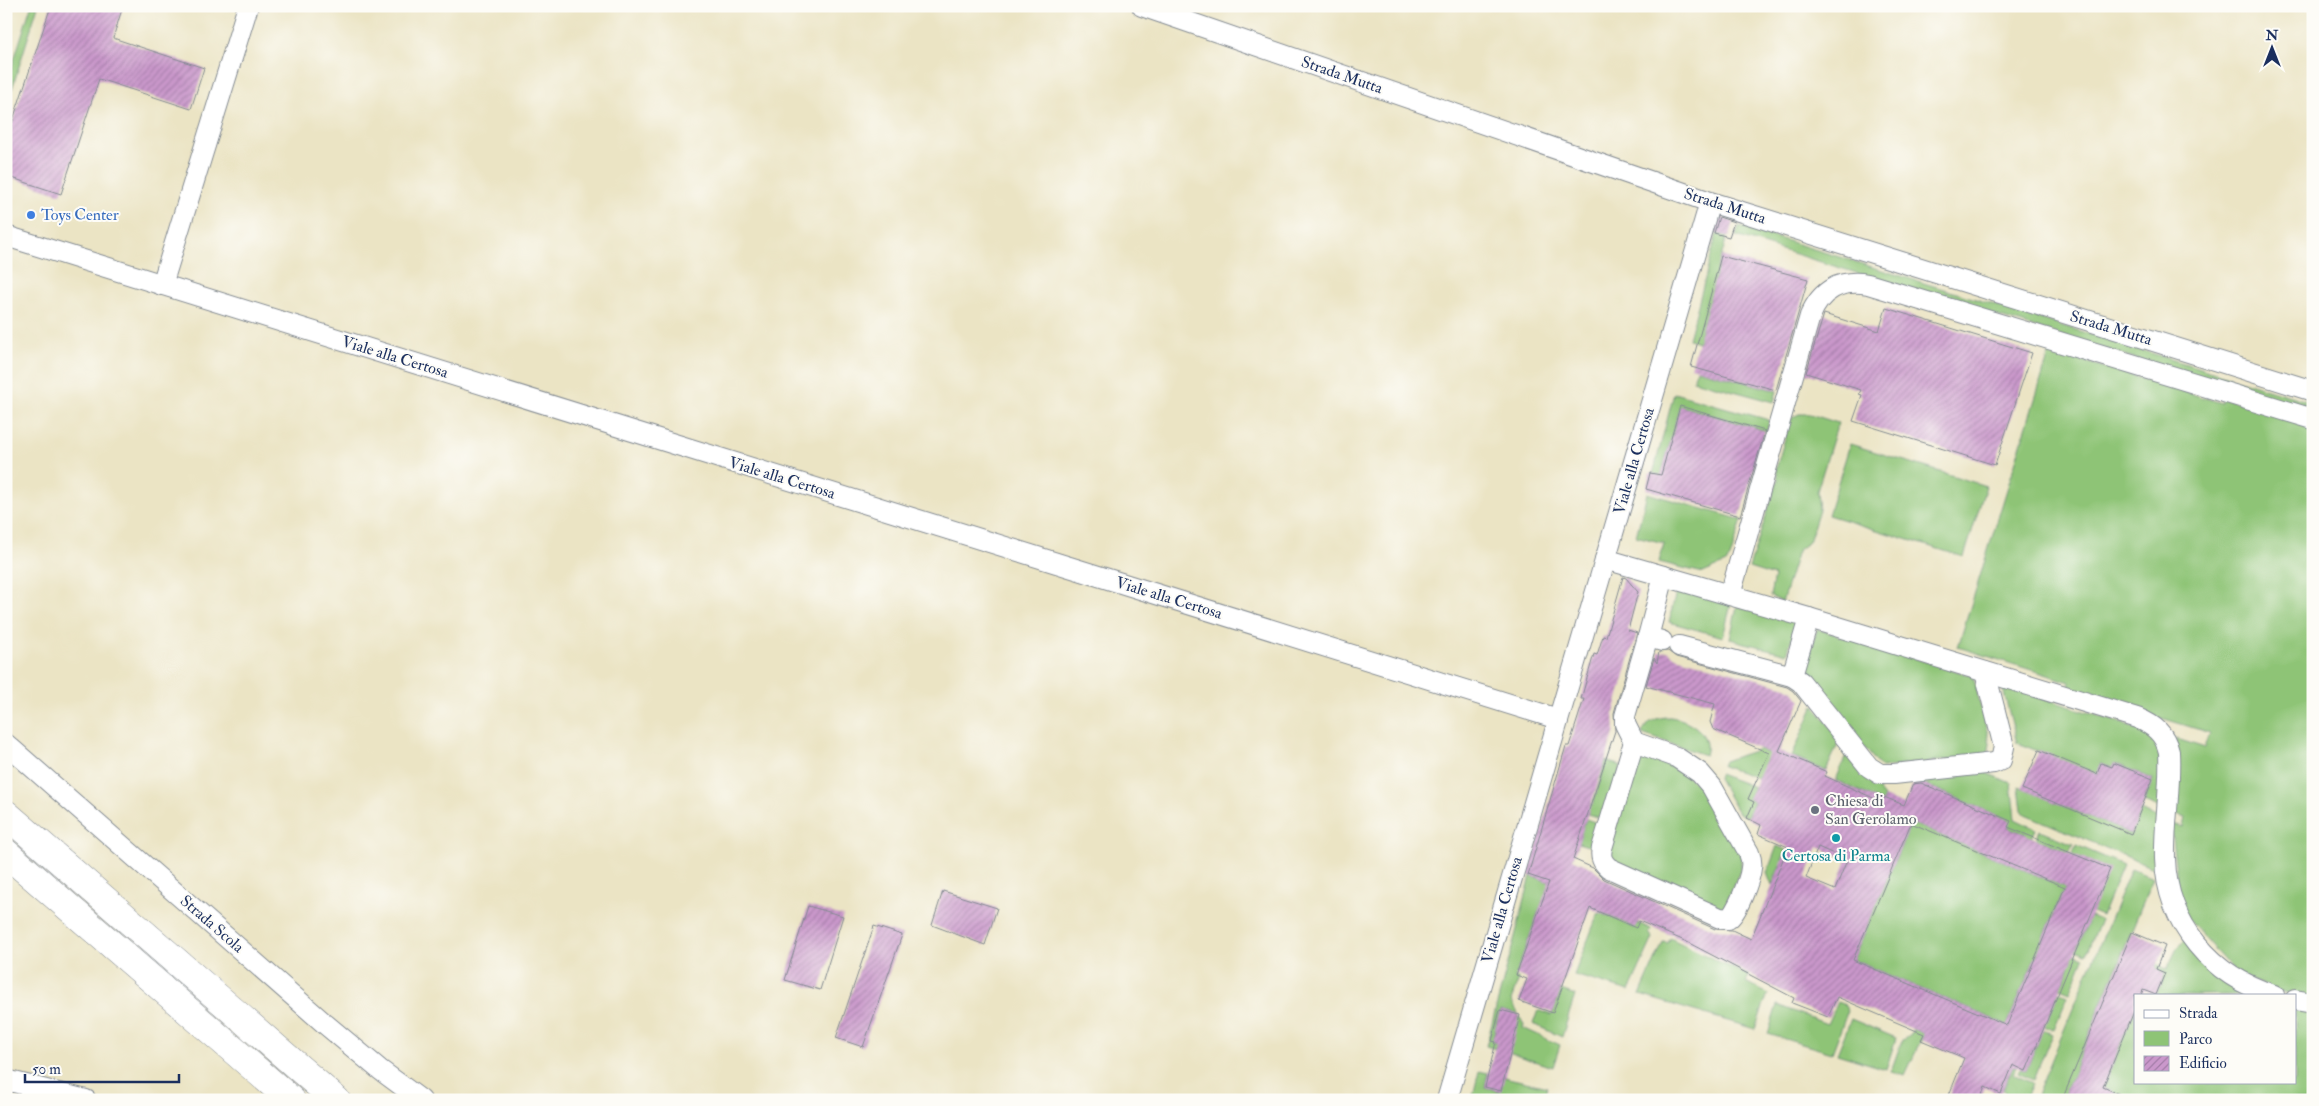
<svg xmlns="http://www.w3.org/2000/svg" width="2319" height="1106" font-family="'IM FELL Double Pica',serif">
<defs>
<pattern id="building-hatch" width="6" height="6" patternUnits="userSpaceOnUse" patternTransform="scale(1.25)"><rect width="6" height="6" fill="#ca98cb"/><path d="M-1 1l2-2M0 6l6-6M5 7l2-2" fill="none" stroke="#a37ca8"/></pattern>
</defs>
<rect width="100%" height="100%" fill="#fdfcf7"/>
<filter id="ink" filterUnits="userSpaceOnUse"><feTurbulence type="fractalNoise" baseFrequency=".02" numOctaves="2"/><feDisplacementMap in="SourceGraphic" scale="10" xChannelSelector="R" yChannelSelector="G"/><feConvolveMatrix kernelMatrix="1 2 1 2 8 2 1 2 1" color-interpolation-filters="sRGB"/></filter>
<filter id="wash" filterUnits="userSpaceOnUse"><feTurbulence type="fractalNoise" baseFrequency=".0096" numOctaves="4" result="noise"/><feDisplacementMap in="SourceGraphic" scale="20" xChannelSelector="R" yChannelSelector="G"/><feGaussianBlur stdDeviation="1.12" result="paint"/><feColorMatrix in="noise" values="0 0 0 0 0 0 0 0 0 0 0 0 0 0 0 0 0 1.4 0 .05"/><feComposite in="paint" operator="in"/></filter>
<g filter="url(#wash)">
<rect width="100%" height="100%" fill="#ebe4c4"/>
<g fill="#8ec476" stroke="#547a6a" fill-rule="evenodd">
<polygon points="31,6 38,6 6,108 6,85"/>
<polygon points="1739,226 2313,403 2313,413 1736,236"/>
<polygon points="1717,233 1727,236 1698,342 1689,339"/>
<polygon points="2050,351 2222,403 2224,398 2313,425 2313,999 2275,990 2236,974 2181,911 2170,823 2183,827 2185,818 2171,813 2177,739 2205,748 2210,733 2068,689 2070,682 1958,647"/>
<polygon points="1697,369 1777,391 1774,402 1693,380"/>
<polygon points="1674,393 1769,420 1767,431 1680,406 1661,476 1653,474"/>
<polygon points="1799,414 1810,414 1838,423 1817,491 1819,510 1809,542 1799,549 1797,554 1782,602 1770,596 1774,576 1749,568 1778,479 1776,469 1791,418"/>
<polygon points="1850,444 1986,486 1964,557 1828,515"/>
<polygon points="1647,493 1742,520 1730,558 1726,563 1703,573 1659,562 1664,543 1636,536"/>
<polygon points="1679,592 1685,592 1731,604 1723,637 1669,622 1675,596"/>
<polygon points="1737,606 1797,622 1787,654 1730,639"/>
<polygon points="1817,629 1973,676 1990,743 1988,755 1881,768 1813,683 1808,662"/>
<polygon points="2002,685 2146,731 2159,747 2161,809 2144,802 2153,779 2114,763 2112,767 2101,763 2097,774 2017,743"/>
<polygon points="1814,705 1840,740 1826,771 1792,756"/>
<path d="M1670 717C1689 719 1712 733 1705 755L1642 734C1646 721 1657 717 1670 717Z"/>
<polygon points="1759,749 1774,756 1758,778 1722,766 1724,761"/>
<polygon points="1848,751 1884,797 1882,802 1836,780"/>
<path d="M1636 754C1652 760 1672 765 1686 775 1710 792 1727 832 1741 856V868L1722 912 1612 863 1607 853Z"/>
<polygon points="1606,761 1621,766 1604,819 1587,814 1590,804 1593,804"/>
<polygon points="1982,771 2011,783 2015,819 2036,829 2028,847 2022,845 2026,834 2008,827 2010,821 1915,780"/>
<polygon points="1719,774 1754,787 1748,799 1754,802 1747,817 1738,813 1718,778"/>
<polygon points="2019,787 2130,834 2140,811 2160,819 2156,869 2025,814 2022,810"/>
<polygon points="1586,819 1603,825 1595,848 1578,843"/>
<polygon points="1911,823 2065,887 2007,1025 1853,960"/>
<polygon points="2040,830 2073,844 2064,865 2064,850 2043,841 2038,851 2032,849"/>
<polygon points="2076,845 2123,865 2102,916 2080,907 2068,866"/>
<polygon points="1777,846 1786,850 1772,886 1767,873"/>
<polygon points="2131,869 2153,878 2062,1100 2035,1100"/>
<path d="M1531 876 1555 884 1540 908 1515 977 1519 979 1511 1000 1524 1025 1523 1028 1560 1045 1553 1067 1486 1046ZM1500 1010 1516 1014 1511 1031 1512 1046 1492 1041Z"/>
<polygon points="2078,911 2100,920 2086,954 2064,945 2066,939 2079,944 2088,923"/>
<polygon points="1602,913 1635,928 1638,923 1651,929 1649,933 1653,938 1629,991 1574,975 1598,914"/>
<polygon points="1670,938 1749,976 1746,982 1768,994 1755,1029 1640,995 1663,942 1668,943"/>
<polygon points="2186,940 2257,995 2156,995 2165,973 2152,967 2157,965 2167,969 2178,946"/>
<polygon points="2062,949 2084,958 2070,992 2048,983 2051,977 2063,982 2072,960"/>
<polygon points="2046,987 2068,996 2054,1030 2032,1021 2048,1020 2056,998 2044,993"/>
<polygon points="1561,990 1575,995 1562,1037 1533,1024 1538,1010 1552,1015"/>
<polygon points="1837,1002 1845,1005 1848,1010 1832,1053 1768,1034 1777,1005 1827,1024"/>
<polygon points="2295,1006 2313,1008 2313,1100 2113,1100 2116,1092 2103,1087 2135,1009 2135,1082 2295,1082"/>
<polygon points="1851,1019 1896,1038 1886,1069 1837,1054"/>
<polygon points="2030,1025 2052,1034 2033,1080 2018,1073 2020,1069 2026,1071 2040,1037"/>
<polygon points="1913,1029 1924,1034 1905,1075 1891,1071 1902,1040 1911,1034"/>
<polygon points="2013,1066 2016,1067 2013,1074 2032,1083 2025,1100 2010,1100 2003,1097 2005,1091 2003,1090"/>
<polygon points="1479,1071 1488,1073 1485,1087 1500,1091 1504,1077 1547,1087 1543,1100 1472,1100"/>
</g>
<g id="blocks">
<g fill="url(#building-hatch)" fill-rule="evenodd">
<polygon points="51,6 123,6 113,38 204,68 191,109 99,79 61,194 6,176 6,141"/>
<polygon points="1719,217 1734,222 1729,237 1714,233"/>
<polygon points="1721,256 1808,279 1776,390 1691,367"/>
<polygon points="1886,308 2032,353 1995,465 1853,421 1862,395 1859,394 1861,390 1806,373 1824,314 1879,331"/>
<polygon points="1680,406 1765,431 1740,516 1646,489 1650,473 1661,475"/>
<path d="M1623 577 1626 578 1638 592 1628 630 1637 633 1614 713 1615 731 1573 859 1593 868 1604 879 1715 929 1732 930 1751 939 1788 847 1758 834 1761 825 1747 818 1754 802 1748 799 1769 753 1713 729 1710 722 1715 704 1646 686 1654 658 1657 663 1659 652 1668 651 1676 657 1787 687 1793 691 1801 701 1779 751 1827 772 1825 776 1882 802 1884 797 1904 805 1913 784 1921 783 2011 821 2008 827 2110 869 2026 1071 2013 1065 2001 1094 1985 1087 1980 1100H1947L1964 1058 1921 1040 1924 1034 1837 997 1828 1017 1792 1003 1794 998 1687 942 1639 921 1636 928 1590 908 1553 1013 1519 1001 1527 979 1516 975 1549 882 1528 875 1566 746H1569L1584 699H1581L1594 654 1597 655 1603 636 1606 637ZM1911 823 2065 887 2007 1025 1853 960ZM1818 847 1847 860 1835 890 1806 878Z"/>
<polygon points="2039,750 2097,774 2101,763 2112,767 2114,763 2153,779 2131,834 2022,789"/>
<polygon points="943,891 997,908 985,945 932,925"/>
<polygon points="808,906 843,916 820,990 785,980"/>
<polygon points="874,926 902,935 863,1047 836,1038"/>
<polygon points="2132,932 2165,946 2156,969 2165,973 2156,995 2143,990 2141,995 2135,995 2135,1009 2103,1087 2133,1100 2062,1100"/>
<polygon points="1500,1010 1520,1015 1501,1091 1485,1087 1496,1042 1492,1041"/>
</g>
</g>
</g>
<g filter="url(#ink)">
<use href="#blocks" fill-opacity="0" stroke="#838a91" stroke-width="1"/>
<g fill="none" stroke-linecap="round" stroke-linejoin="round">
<g stroke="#838a91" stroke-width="22">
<g id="minor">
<polyline points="1142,6 1710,202 2313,391"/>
<polyline points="6,236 1558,719"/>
<polyline points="162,285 248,6"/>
<path d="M1605 559 1809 618 2137 718C2154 725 2165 734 2169 752 2171 788 2164 823 2165 859 2167 924 2212 976 2274 995"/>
<path d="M1730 595 1810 316C1821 290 1840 279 1868 284L2313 419"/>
<polyline points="1662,641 1648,637 1664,576"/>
<polyline points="1679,646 1792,676 1809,618"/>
<polyline points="1792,676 1801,682 1869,767 1880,774 1894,774 1994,763 2001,760 2004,747 1985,672"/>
<path d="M1634 742 1602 848C1600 857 1602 862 1609 868L1720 918 1728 919C1737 914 1750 879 1751 868 1752 863 1751 858 1749 853L1712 787 1700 773 1676 757 1634 742 1625 724V716L1648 637"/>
<polyline points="6,744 324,1023 379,1069 421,1100"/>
<polyline points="2295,1000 2313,1003"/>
<polyline points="6,1080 86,1100"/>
<polyline points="1447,1100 1710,202"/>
</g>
</g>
<g stroke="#838a91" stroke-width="29">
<g id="highway">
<polyline points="6,814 336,1100"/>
<polyline points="6,853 291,1100"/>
</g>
</g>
<use href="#minor" stroke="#fff" stroke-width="20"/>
<use href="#highway" stroke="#fff" stroke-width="28"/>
</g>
</g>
<circle fill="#3f7fe0" stroke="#fdfcf7" stroke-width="2" cx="31" cy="215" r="5"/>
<circle fill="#6b7280" stroke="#fdfcf7" stroke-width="2" cx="1815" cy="810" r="5"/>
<circle fill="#0f9aa8" stroke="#fdfcf7" stroke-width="2" cx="1836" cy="838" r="5"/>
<g text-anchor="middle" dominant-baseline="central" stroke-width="4" stroke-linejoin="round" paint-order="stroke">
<g font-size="16" fill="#1b2f5e" stroke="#fdfcf7">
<text transform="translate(1342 75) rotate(19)">Strada Mutta</text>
<text transform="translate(1725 206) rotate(18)">Strada Mutta</text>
<text transform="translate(2111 328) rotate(17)">Strada Mutta</text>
<text transform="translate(395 357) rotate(17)">Viale alla Certosa</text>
<text transform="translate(1634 461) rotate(-74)">Viale alla Certosa</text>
<text transform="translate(782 478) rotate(17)">Viale alla Certosa</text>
<text transform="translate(1169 598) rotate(17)">Viale alla Certosa</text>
<text transform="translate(1502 910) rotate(-74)">Viale alla Certosa</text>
<text transform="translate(212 924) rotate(41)">Strada Scola</text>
</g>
<g font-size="16" fill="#366cbe" stroke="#fdfcf7" text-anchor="start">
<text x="41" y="215">Toys Center</text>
</g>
<g font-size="16" fill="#5b616d" stroke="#fdfcf7" text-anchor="start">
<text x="1825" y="801">Chiesa di<tspan x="1825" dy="18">San Gerolamo</tspan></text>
</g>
<g font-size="16" fill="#0d838f" stroke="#fdfcf7">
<text x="1836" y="856">Certosa di Parma</text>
</g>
</g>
<rect width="2319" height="1106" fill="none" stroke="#fdfcf7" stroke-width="25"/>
<rect x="2134" y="994" width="162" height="90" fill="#fdfcf7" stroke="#a3aaba"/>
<rect x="2144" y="1010" width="25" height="8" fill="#ffffff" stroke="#a3aaba"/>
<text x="2179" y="1018" font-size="15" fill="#1b2f5e">Strada</text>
<rect x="2144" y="1031" width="25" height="15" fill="#8ec476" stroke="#a3aaba"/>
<text x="2179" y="1044" font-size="15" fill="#1b2f5e">Parco</text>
<rect x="2144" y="1056" width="25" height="15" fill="url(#building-hatch)" stroke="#a3aaba"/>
<text x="2179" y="1068" font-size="15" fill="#1b2f5e">Edificio</text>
<g transform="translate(2272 48)" stroke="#fdfcf7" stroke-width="4" paint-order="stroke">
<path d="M0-4L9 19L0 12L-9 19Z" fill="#1b2f5e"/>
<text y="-8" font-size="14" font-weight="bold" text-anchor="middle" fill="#1b2f5e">N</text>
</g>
<path d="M25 1074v8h154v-8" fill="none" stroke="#1b2f5e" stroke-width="2.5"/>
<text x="32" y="1074" font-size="15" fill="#1b2f5e" stroke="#fdfcf7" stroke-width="4" paint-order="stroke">50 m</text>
</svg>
